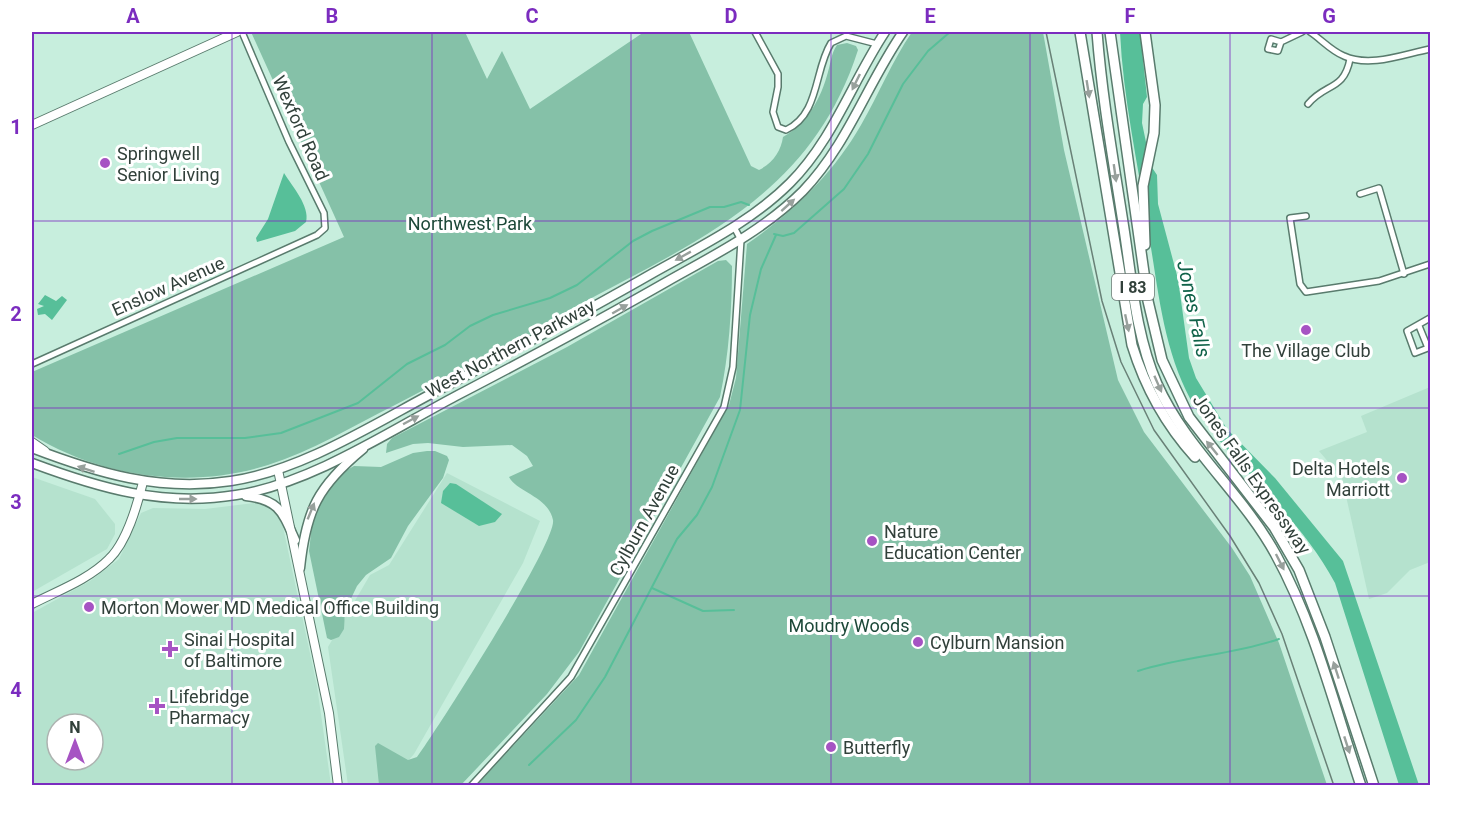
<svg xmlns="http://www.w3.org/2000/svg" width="1462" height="817" font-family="Roboto,sans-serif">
<rect width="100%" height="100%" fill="#c7eedd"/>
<g fill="#b5e2ce" fill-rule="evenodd">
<polygon points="1430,387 1430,562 1410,570 1387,593 1369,599 1342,478 1319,451 1367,432 1361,416"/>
<polygon points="447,473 540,521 523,563 414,754 387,785 348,785 328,647 370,575 389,565"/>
<polygon points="32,477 95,499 115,524 115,534 107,549 32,592"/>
<path d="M254 503 270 507 278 515 283 527 317 686 331 785 32 786V613L90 581 119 559 141 513 153 508 205 509ZM57 724H93V760H57Z"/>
</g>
<g fill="#85c1a8">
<path d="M251 32H465L487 79 502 51 530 109 644 32H689L751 166 759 170C773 163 781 151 783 137 808 123 821 98 828 72 831 62 831 54 837 45L847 43 856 46 858 50C811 197 694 242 571 309L552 323C499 350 447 378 395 405 353 426 312 451 268 465 190 490 101 477 32 435V372L344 237Z"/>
<path d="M912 32H1043L1064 150 1118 380 1144 432 1232 548 1250 576 1279 643 1327 785H477L579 675 729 405 736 378 747 244C793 212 833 174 861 125 879 94 892 61 912 32Z"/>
<path d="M726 260 732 266C732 309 729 355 720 397L579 652 547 694 461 785H379L375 746 378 743 408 760 417 757C437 730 557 542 553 520 548 496 518 493 509 477L533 466 527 456 512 445 463 447 428 443 413 444 386 453 387 444 392 438 567 347 718 261Z"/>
<polygon points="427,451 435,451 447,456 449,460 443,478 408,526 391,558 366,575 357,586 345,611 344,629 339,637 331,640 327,638 309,551 313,516 332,486 347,470 354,466 381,467 413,453"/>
</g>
<g fill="#57bf99">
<path d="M1120 32H1140L1147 97 1143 104 1142 123 1151 166 1157 175 1158 204 1178 279 1189 358 1196 378 1227 429 1275 478 1343 561 1419 785H1399L1335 583C1311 538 1277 504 1242 466 1226 448 1209 430 1196 409 1163 354 1159 292 1148 230 1138 164 1123 98 1120 32Z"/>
<path d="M284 173C292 186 310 206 306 222L295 231 257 242 256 238 268 219Z"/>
<polygon points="45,295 56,301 62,296 67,300 52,320 45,314 38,315 37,309 44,306 38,304"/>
<polygon points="450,483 456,484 502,514 495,522 479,526 441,503 443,491"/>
</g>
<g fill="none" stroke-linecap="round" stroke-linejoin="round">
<g stroke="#57bf99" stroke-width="2">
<polyline points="774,234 783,236 794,233 844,189 868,154 903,84 928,51 950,32"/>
<polyline points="119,454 154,442 177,438 245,438 281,433 358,403 407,364 445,345 470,326 493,315 550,298 577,285 633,241 652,231 710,207 724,207 741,202 749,205"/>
<polyline points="652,588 703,611 734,610"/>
<path d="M1138 671C1184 656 1233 655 1279 639"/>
<polyline points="529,765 576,720 605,677 677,539 697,515 712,487 740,410 750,315 761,269 776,235"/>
</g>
<g stroke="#597b6d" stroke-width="8">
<g id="street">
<path d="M755 32 778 74V87L773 112 778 127 786 130C820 114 814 70 831 43L846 36 877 44"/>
<path d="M1310 32C1321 39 1331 51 1344 56 1370 68 1404 54 1430 49"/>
<polyline points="1281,42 1278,51 1268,49 1271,39 1281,42 1302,32"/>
<path d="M1308 104C1325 83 1344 91 1350 59"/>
<polyline points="1360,194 1379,188 1404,274"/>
<polyline points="1306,216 1290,218 1300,284 1306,292 1379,281 1430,264"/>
<polyline points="1419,326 1428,348 1415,353 1407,331 1430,318"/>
<polyline points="32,364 317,235 325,228 324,213 289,142 242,32"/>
<polyline points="471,786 571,677 724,407 733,367 741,240 734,227"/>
</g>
</g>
<g stroke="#597b6d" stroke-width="10">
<g id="secondary">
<polyline points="32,125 237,32"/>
<polyline points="32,442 45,451"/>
<polyline points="278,470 329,713 338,786"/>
<path d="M32 604C57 591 88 580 109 559 127 542 137 506 143 482"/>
</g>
</g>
<g stroke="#597b6d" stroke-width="11">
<g id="primary">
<path d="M32 448C97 473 160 492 231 481 305 470 380 420 446 386 516 349 585 312 653 273 701 246 751 222 790 183 833 140 852 82 885 32"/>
<path d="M32 463C99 488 163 507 236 495 310 484 390 431 456 396 527 359 598 321 668 281 716 254 764 230 803 191 848 144 867 84 903 32"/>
<path d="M246 496C279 500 282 511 295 540"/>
<path d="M300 568C306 510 318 486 363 449"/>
</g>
</g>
<g stroke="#597b6d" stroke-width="12">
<g id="highway">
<path d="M1080 32 1132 345C1145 387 1165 424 1195 457"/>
<path d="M1097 32C1102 98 1114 164 1124 229 1132 281 1136 336 1157 384 1186 449 1243 494 1276 555 1315 626 1335 709 1361 786"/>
<polyline points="1110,32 1148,301 1162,360 1189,417 1274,527 1299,570 1325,637 1374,786"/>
<polyline points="1145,245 1143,186 1154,133 1155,105 1145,32"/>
</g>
</g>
<use href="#street" stroke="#fff" stroke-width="5"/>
<use href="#secondary" stroke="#fff" stroke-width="8"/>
<use href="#primary" stroke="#fff" stroke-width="8"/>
<use href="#highway" stroke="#fff" stroke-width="9"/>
<polyline stroke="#698177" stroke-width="1.5" points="1046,32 1102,301 1121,362 1154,430 1230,536 1259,583 1282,634 1334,786"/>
</g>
<defs><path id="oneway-solid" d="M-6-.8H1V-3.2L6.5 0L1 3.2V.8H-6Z" transform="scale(1.5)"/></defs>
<g fill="#98a09c">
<use href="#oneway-solid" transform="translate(856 82) rotate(116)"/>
<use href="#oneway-solid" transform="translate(1088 89) rotate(81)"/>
<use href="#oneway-solid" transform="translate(1115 173) rotate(82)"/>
<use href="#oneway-solid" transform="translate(788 205) rotate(-42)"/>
<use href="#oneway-solid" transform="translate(683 256) rotate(151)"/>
<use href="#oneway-solid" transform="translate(620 309) rotate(-30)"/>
<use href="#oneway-solid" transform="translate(1127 323) rotate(78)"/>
<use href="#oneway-solid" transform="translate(1158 384) rotate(66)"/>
<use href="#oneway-solid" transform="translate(411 420) rotate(-28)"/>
<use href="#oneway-solid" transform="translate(1212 448) rotate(-129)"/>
<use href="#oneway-solid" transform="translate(86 469) rotate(-162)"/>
<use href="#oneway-solid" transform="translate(188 499)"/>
<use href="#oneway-solid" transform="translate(311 511) rotate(-68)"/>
<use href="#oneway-solid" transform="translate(1280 562) rotate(63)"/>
<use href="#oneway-solid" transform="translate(1336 670) rotate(-108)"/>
<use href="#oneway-solid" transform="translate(1347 745) rotate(72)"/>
</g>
<path fill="none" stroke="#7b2cbf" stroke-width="1.5" stroke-opacity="0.55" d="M232 32V786M432 32V786M631 32V786M831 32V786M1030 32V786M1230 32V786M32 221H1430M32 408H1430M32 596H1430"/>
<g fill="#a653c3" stroke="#fff" stroke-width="2">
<circle cx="105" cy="163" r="6"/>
<circle cx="1306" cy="330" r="6"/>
<circle cx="1402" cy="478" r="6"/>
<circle cx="872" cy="541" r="6"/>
<circle cx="89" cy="607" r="6"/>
<circle cx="918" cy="642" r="6"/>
<path d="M167 640h6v6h6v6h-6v6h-6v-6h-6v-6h6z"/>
<path d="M154 697h6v6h6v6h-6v6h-6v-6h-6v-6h6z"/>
<circle cx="831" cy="747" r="6"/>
</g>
<g text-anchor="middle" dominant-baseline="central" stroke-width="6" stroke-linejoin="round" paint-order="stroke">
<rect fill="#fff" stroke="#6f7975" stroke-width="1.5" x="1112" y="274" width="42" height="26" rx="4.5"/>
<g font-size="16" font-weight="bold" fill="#31403a">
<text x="1133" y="287">I 83</text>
</g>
<g font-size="18" fill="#31403a" stroke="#fff">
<text transform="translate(301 128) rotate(66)">Wexford Road</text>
<text transform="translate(168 286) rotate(-24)">Enslow Avenue</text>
<text transform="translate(510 348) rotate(-28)">West Northern Parkway</text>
<text transform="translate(1252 474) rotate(55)">Jones Falls Expressway</text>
<text transform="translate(644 520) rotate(-61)">Cylburn Avenue</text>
</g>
<g font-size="18" fill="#31403a" stroke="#fff" text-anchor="start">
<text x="117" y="153">Springwell<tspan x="117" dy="21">Senior Living</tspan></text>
<text x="1306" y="350" text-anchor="middle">The Village Club</text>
<text x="1390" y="468" text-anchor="end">Delta Hotels<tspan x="1390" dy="21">Marriott</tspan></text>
<text x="884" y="531">Nature<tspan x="884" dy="21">Education Center</tspan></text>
<text x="101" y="607">Morton Mower MD Medical Office Building</text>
<text x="184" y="639">Sinai Hospital<tspan x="184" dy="21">of Baltimore</tspan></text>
<text x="930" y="642">Cylburn Mansion</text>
<text x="169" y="696">Lifebridge<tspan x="169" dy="21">Pharmacy</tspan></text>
<text x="843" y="747">Butterfly</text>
</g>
<g font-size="18" fill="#1c4838" stroke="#fff">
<text x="470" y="223">Northwest Park</text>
<text x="849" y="625">Moudry Woods</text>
</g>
<g font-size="20" font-style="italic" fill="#106249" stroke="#fff">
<text transform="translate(1194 309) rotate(78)">Jones Falls</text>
</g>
</g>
<rect width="1462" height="817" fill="none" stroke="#ffffff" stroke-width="66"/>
<g transform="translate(75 742)"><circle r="28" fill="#ffffff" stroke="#adb3b0" stroke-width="1.5"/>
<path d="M0-4.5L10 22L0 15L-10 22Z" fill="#a653c3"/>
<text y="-9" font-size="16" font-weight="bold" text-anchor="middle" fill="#31403a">N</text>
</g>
<rect x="33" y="33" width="1396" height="751" fill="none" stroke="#7b2cbf" stroke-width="2"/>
<g font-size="20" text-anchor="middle" font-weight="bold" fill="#7b2cbf">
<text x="133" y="23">A</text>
<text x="332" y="23">B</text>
<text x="532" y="23">C</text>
<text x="731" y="23">D</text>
<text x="930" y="23">E</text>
<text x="1130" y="23">F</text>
<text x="1329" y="23">G</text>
<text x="16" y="134">1</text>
<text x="16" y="321">2</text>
<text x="16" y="509">3</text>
<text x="16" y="697">4</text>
</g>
</svg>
